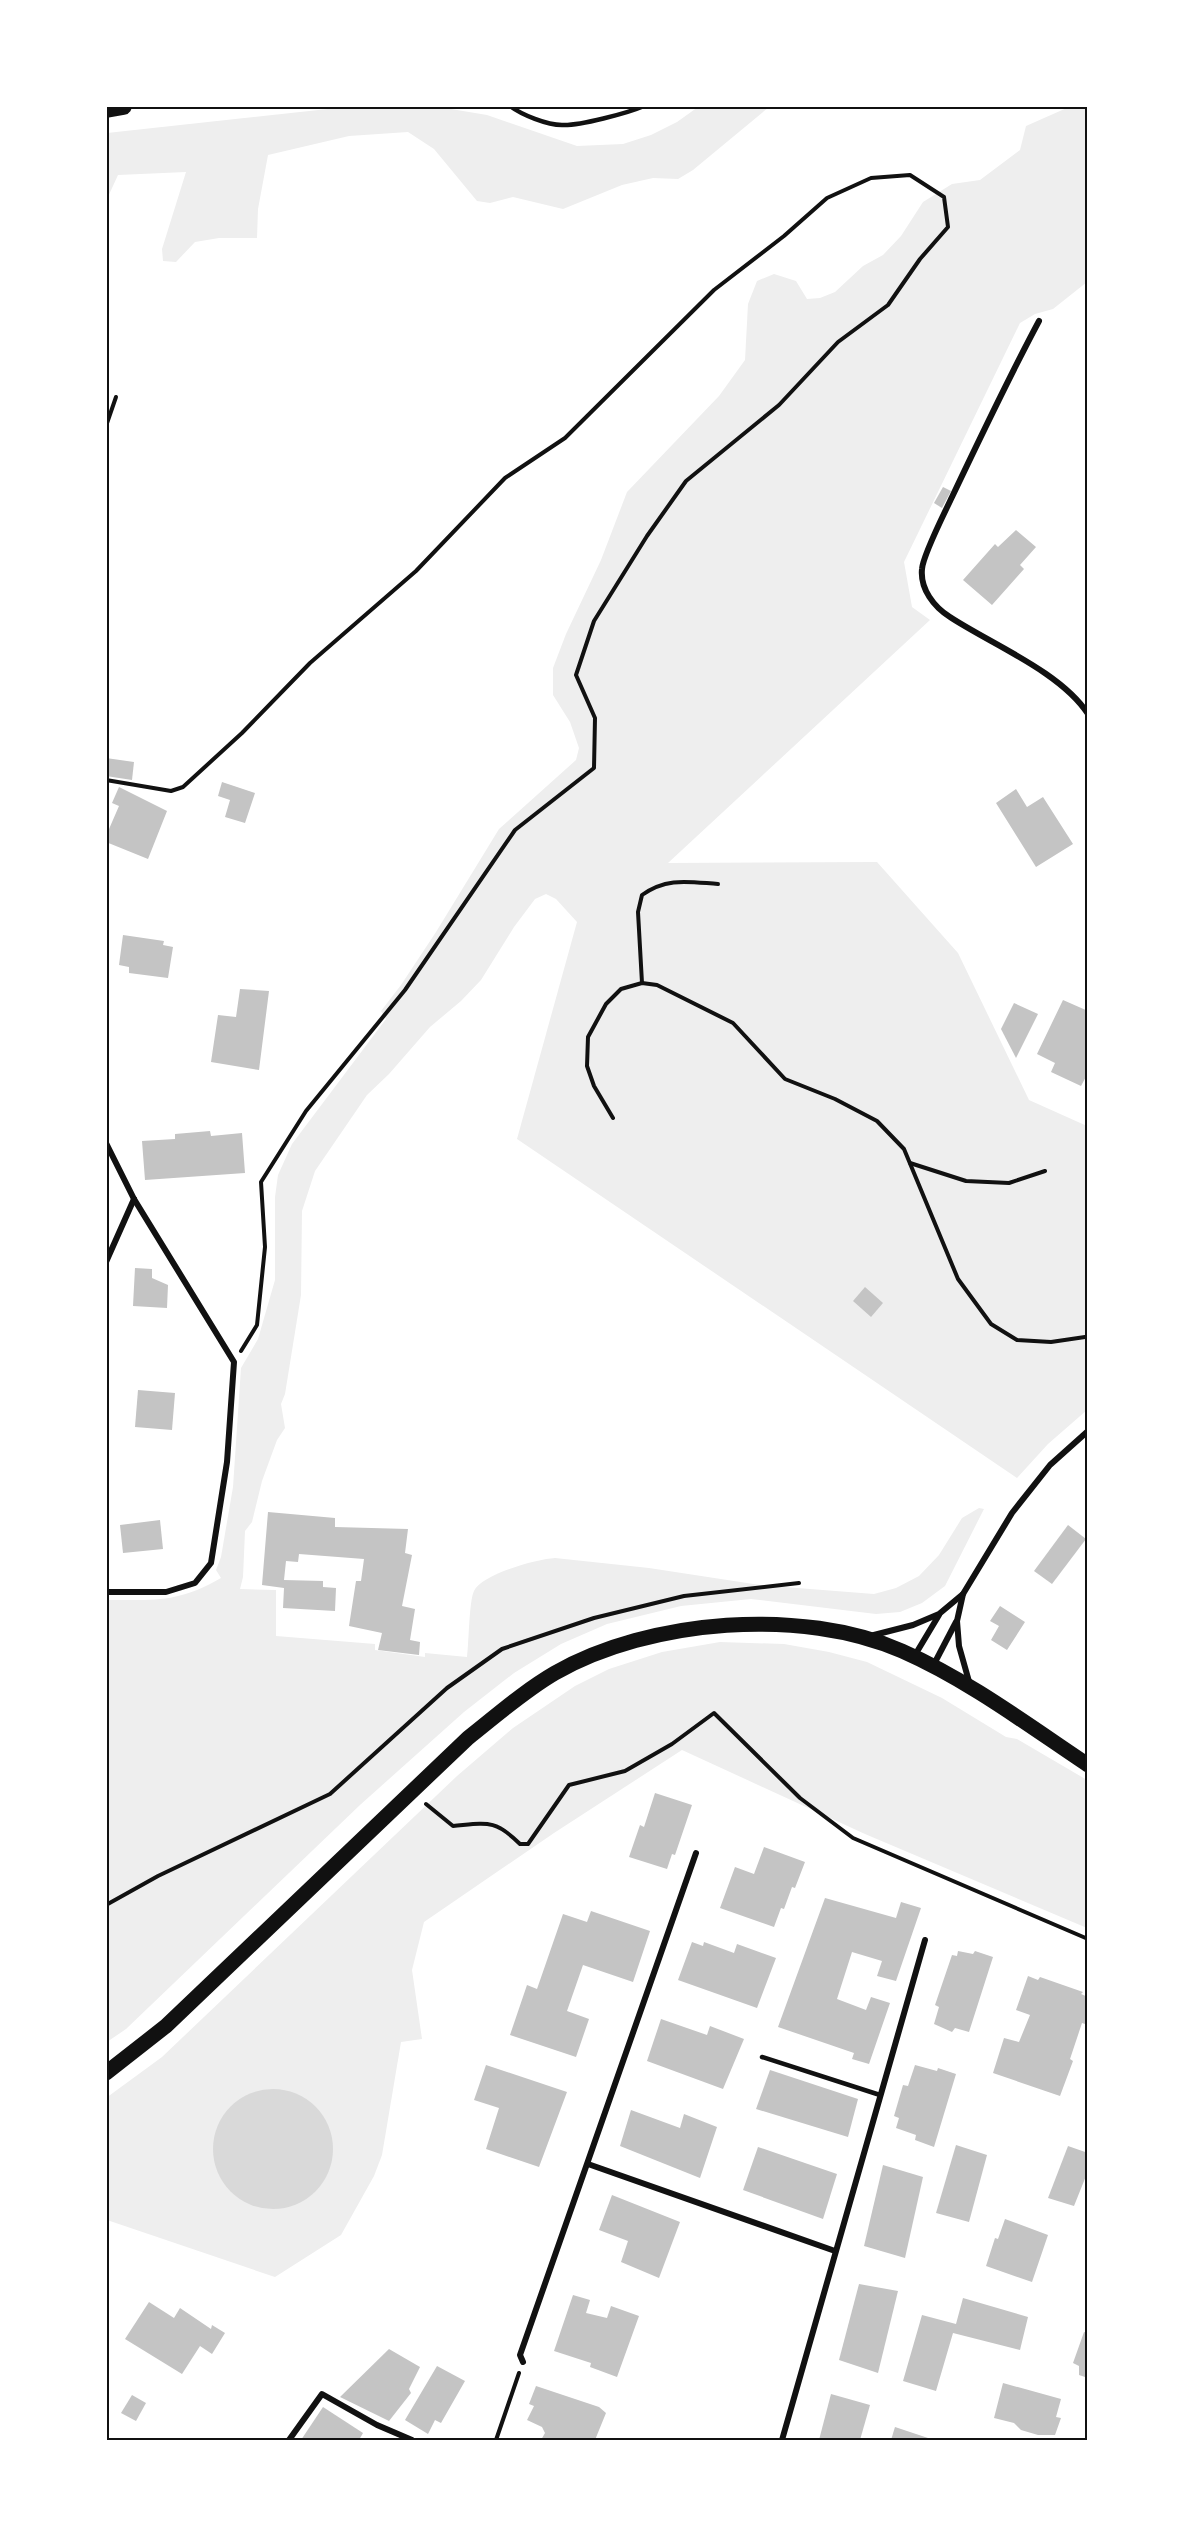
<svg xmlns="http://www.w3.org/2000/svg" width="1194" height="2547" font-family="'Open Sans',sans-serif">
<rect width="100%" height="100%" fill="#fff"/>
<g fill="#eee">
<polygon points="433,106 487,115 577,146 623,144 651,135 677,122 698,107 769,107 693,170 678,179 653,178 622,185 563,209 513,197 490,203 477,201 434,149 408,132 349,136 268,155 258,209 257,238 219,238 195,242 176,262 163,261 162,249 186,172 118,175 107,199 107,133 346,107"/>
<path d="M1069 107H1087V282L1053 309 1035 314 1020 323 904 562 912 607 930 620 668 863 877 862 958 953 1029 1100 1087 1126V1410L1048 1444 1017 1478 517 1139 577 922 556 899 546 894 535 899 514 927 481 980 461 1001 430 1027 389 1074 367 1095 315 1171 302 1211 301 1295 285 1394 281 1404 285 1428 277 1440 262 1481 252 1522 245 1531 243 1577 240 1589 276 1590V1636L375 1644V1650L425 1657V1653L467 1657C469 1642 469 1601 474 1591 482 1574 537 1559 555 1558L649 1568 760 1585 874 1594 896 1588 919 1576 939 1555 962 1518 979 1508 984 1509 945 1586 922 1603 900 1612 876 1614 751 1599 681 1606 607 1624 561 1644 514 1673 464 1712 360 1805 126 2029 107 2042V1600C155 1600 178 1603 221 1578L216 1570 221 1557 233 1487 241 1368 258 1339 275 1280V1197L278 1175 292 1144 386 1019 381 1011 401 985 436 932 499 829 576 760 579 748 570 722 553 695V668L566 634 601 560 627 492 719 396 745 360 748 304 757 281 774 274 796 281 807 299 820 298 835 292 863 266 883 255 901 236 923 202 952 184 980 180 1020 150 1026 126Z"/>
<polygon points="720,1642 784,1644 829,1652 867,1662 942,1698 1006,1737 1017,1739 1087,1780 1087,1928 865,1834 682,1750 554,1833 424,1922 412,1970 422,2039 401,2042 382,2155 374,2176 341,2235 275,2277 107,2220 106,2098 162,2057 457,1776 513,1728 575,1686 609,1669 662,1652"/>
</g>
<circle fill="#d9d9d9" cx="273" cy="2149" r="60"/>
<g fill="#c4c4c4">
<polygon points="943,487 951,491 942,508 934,503"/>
<polygon points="1016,530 1036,547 1020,565 1024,569 992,605 963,580 995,544 998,547"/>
<polygon points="106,758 134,762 132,780 106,776"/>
<polygon points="222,782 255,793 245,823 225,817 230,800 218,796"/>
<polygon points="119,787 167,811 148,859 106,842 106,836 119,806 112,803"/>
<polygon points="1016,789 1027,807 1043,797 1073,844 1036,867 996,803"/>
<polygon points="123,935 164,941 163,945 173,947 168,978 129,973 129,967 119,965"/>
<polygon points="240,989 269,991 259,1070 211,1062 218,1015 236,1017"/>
<polygon points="1063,1000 1088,1011 1088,1073 1081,1086 1051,1072 1055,1063 1037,1054"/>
<polygon points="1014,1003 1038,1014 1016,1058 1001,1029"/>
<polygon points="210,1131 211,1136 242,1133 245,1173 145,1180 142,1141 175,1139 175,1134"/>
<polygon points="135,1268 152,1269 152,1278 168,1285 167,1308 133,1306"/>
<polygon points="865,1287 883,1303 871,1317 853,1301"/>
<polygon points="138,1390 175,1393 172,1430 135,1427"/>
<polygon points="268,1512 335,1518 335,1527 408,1529 405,1553 412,1555 402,1606 415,1609 410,1640 420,1642 419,1655 378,1650 382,1633 349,1626 356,1581 361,1581 364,1559 299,1554 298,1562 286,1561 284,1580 323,1581 323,1587 336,1588 335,1611 283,1608 284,1588 262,1585"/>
<polygon points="160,1520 163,1549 123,1553 120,1525"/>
<polygon points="1068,1525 1086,1539 1052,1584 1034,1571"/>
<polygon points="1000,1606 1025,1622 1007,1650 991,1640 999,1626 990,1621"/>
<polygon points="655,1793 692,1805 675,1855 672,1854 667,1869 629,1857 640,1825 644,1827"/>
<polygon points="764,1847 805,1862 795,1888 792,1887 784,1909 781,1908 774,1927 720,1908 735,1867 754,1874"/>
<polygon points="825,1898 896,1918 901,1902 921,1908 896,1981 877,1976 882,1961 852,1952 837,1999 866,2010 871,1997 890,2003 869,2064 852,2059 854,2053 778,2027"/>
<polygon points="591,1911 650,1931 633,1982 583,1965 567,2011 589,2019 576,2057 510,2035 527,1985 537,1989 563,1914 587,1922"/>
<polygon points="692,1942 703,1946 704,1942 734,1953 737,1944 776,1958 757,2008 678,1980"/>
<polygon points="958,1951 973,1954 975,1951 993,1957 969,2032 955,2028 952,2032 934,2024 939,2007 935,2005 952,1955 957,1956"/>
<polygon points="1028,1976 1038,1980 1040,1977 1083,1992 1081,1994 1088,1997 1088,2025 1082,2023 1070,2059 1073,2061 1060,2096 993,2073 1004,2038 1019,2042 1030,2015 1016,2010"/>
<polygon points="661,2019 707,2035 710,2026 744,2039 723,2089 647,2061"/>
<polygon points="486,2065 567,2092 539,2167 486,2149 499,2108 474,2100"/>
<polygon points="915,2065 937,2071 938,2068 956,2074 934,2147 915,2140 916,2135 896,2128 899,2118 894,2116 903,2085 908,2086"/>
<polygon points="770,2070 858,2099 848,2137 756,2109"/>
<polygon points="631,2110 680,2128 684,2114 717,2127 700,2178 620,2146"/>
<polygon points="956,2145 987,2155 969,2222 936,2213"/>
<polygon points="1068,2146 1088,2153 1088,2171 1074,2206 1048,2198"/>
<polygon points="758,2147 837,2174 823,2219 743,2190"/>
<polygon points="883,2165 923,2177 905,2258 864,2246"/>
<polygon points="612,2195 680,2222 659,2278 621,2262 628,2241 599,2230"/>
<polygon points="1005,2219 1048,2235 1032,2282 986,2266 995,2238 998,2239"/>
<polygon points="859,2284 898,2291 878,2373 839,2360"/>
<polygon points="573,2295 590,2300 586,2313 607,2318 611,2306 639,2316 617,2377 590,2367 591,2363 554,2351"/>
<polygon points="963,2298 1028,2317 1020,2350 953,2333 936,2391 903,2381 922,2315 956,2324"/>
<polygon points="149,2302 174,2318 180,2308 211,2329 212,2325 225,2333 212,2354 200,2346 182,2374 125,2339"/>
<polygon points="1084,2332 1088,2333 1088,2378 1079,2375 1079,2366 1073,2363"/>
<polygon points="389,2349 420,2367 409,2389 411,2393 389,2421 340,2397"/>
<polygon points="437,2366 465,2381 441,2423 435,2420 428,2434 405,2420"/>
<polygon points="1003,2383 1061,2399 1056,2417 1061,2418 1055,2435 1038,2435 1021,2430 1014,2423 994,2418"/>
<polygon points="536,2386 599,2407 606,2413 595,2440 541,2440 545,2433 542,2427 527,2420 534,2406 529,2404"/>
<polygon points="831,2394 870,2405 860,2440 819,2440"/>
<polygon points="132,2395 146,2403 136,2421 121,2413"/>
<polygon points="323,2407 363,2433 359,2440 301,2440"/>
<polygon points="895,2427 934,2440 891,2440"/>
</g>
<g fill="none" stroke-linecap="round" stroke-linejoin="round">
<g stroke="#111" stroke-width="4">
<polyline points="106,426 116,397"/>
<polyline points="106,780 171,791 183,787 242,733 310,663 416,571 505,478 565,438 714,290 784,236 827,198 871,178 910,175 944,197 948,227 920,259 888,305 838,342 779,405 686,481 647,536 594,621 576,675 595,718 594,768 515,830 405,990 306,1111 261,1182 265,1247 257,1325 241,1351"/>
<path d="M642 983 638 912 642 895C667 877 689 882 718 884"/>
<polyline points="613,1118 594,1086 587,1066 588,1037 606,1004 621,989 642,983 657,985 733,1023 785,1079 835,1099 877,1121 904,1149 958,1279 991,1324 1017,1340 1051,1342 1085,1337"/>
<polyline points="910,1163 966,1181 1009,1183 1045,1171"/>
<path d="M426 1804 453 1826C487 1823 495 1819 520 1844H528L569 1785 625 1771 672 1744 714 1713 800 1798 853 1838 1088 1939"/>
<polyline points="106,1905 158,1876 330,1794 447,1688 502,1649 594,1618 684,1596 799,1583"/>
<polyline points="496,2440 519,2373"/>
</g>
<g stroke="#111" stroke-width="4.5">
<path d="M510 106C522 115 547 125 562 125 579 126 628 113 644 106"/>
<polyline points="762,2057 880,2095"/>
</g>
<g stroke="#111" stroke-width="6">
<path d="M1039 321C1008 379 980 438 952 497 945 512 923 555 922 569 920 589 934 607 950 617 991 644 1061 672 1088 714"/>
<polyline points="106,1143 134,1199 234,1362 227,1462 211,1563 195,1583 166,1592 106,1592"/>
<polyline points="106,1262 134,1199"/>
<polyline points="870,1636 913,1625 939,1614 963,1594"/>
<polyline points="915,1655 939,1615"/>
<polyline points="933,1666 956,1622"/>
<polyline points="970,1685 959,1646 957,1621 963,1594 1012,1513 1050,1465 1088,1431"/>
<polyline points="588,2164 835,2251"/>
<polyline points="523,2362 520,2355 696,1853"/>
<polyline points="289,2440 322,2394 377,2425 412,2440"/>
<polyline points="782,2440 925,1940"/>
</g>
<path stroke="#111" stroke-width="15" d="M106 2073 166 2026 468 1738C496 1716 524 1691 555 1673 650 1619 802 1607 902 1651 968 1680 1028 1725 1088 1765"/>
<polyline stroke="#111" stroke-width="18" points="106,109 123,106"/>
</g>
<rect width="1194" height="2547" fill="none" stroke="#ffffff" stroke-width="216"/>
<rect x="108" y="108" width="978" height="2331" fill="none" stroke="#111" stroke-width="2"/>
</svg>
